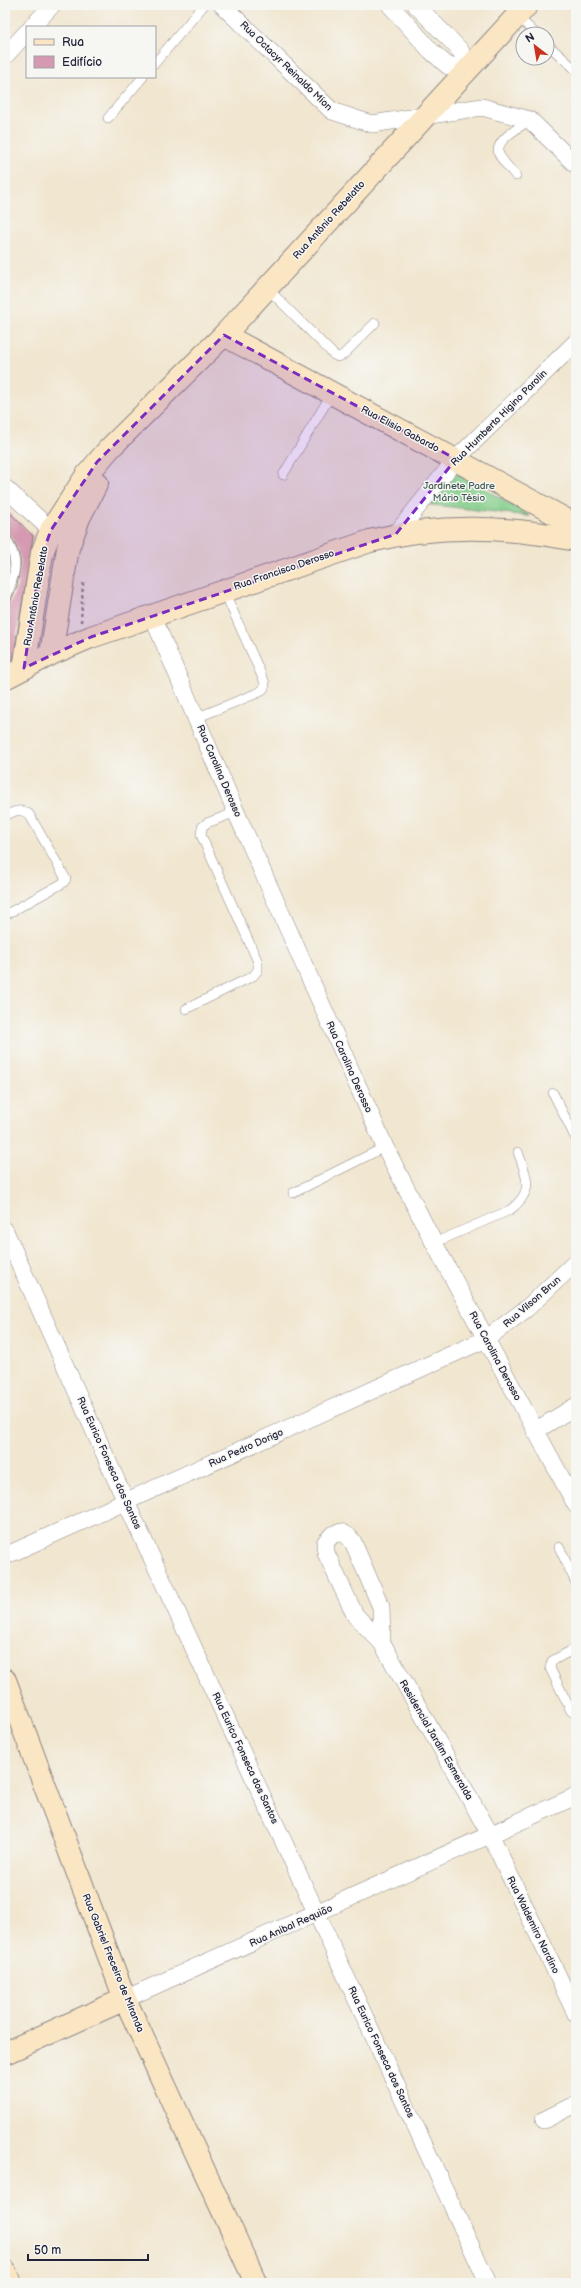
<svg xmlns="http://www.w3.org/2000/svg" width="581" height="2288" font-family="'Balsamiq Sans',sans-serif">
<rect width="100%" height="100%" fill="#f6f6f2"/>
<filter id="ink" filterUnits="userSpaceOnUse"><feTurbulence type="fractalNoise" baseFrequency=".025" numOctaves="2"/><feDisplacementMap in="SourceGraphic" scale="8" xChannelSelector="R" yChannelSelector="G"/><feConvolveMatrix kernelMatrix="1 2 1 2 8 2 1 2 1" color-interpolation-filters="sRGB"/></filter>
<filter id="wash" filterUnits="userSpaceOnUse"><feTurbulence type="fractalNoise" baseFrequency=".012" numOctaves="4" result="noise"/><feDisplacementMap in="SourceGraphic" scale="16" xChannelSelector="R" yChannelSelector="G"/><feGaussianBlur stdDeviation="0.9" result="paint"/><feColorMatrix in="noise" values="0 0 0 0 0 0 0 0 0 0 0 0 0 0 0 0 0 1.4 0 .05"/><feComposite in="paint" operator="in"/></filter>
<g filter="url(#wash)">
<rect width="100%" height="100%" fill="#f1e6cf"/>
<polygon fill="#84ce8b" stroke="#537863" points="455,471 530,516 425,504"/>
<g id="blocks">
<g fill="#d599b1">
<polygon points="5,508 33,536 13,660 5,664 5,607 10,603 17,586 21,562 15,543 10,535 5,532"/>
<polygon points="5,550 9,562 5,583"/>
</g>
</g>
</g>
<g filter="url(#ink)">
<use href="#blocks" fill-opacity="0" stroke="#8a8485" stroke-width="1"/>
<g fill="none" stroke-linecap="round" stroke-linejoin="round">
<g stroke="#8a8485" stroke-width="10">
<g id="lane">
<polyline points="517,16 536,34"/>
<polyline points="547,44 576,70"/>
<polyline points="155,63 204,5"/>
<polyline points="108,118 143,77"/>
<path d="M516 176C511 170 504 163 500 156 491 142 520 127 530 120"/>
<polyline points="267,288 334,355 338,357 343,355 375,323"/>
<polyline points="283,475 332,393"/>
<path d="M5 538C22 562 14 575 5 601"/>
<polyline points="196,718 260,692 264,688 265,683 224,591"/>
<path d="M5 816C14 811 20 808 29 814L66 879 63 883 5 915"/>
<polyline points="186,1009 253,976 258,970 258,962 201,835 202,827 207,823 236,812"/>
<polyline points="553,1093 576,1139"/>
<polyline points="293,1193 385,1147"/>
<path d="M434 1243 510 1210C535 1191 527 1178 518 1152"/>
<polyline points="559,1547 576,1583"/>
<polyline points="571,1711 550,1668 552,1661 576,1648"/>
</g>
</g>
<g stroke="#8a8485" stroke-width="18">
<g id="street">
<polyline points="222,5 332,111 372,124 482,107 530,120 576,165"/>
<polyline points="390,5 431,51 448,66 469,67"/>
<polyline points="416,5 460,50 469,67"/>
<polyline points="32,27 52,5"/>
<polyline points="5,56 27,32"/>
<polyline points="5,488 51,530 61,534"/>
<polyline points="396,534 456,459 576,342"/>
<polyline points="152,615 236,812 385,1147 434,1243 576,1505"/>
<polyline points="5,1231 126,1502 488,2283"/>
<polyline points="535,1431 576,1406"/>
<polyline points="5,1556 486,1339 526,1309 576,1262"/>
<polyline points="382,1643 381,1607 353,1542 348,1536 341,1532 332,1535 325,1543 326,1553 355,1615 382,1643 491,1836 576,2014"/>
<polyline points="125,1999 576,1796"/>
<polyline points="544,2120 576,2104"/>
</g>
</g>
<g stroke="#8a8485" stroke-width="24">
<g id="secondary">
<polyline points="224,335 576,525"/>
<polyline points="51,654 68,548 79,518 97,483"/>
<polyline points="24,668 42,553 51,530 86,476 109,449 224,335 527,5"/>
<path d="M5 678 51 654 91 637 370 541C437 524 508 526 576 540"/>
<polyline points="5,1680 125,1999 256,2283"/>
<polyline points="5,2053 125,1999"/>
<polyline points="5,2271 10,2283"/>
</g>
</g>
<polyline stroke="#8a8485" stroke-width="2.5" stroke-dasharray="3 3" stroke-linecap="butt" points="81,622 83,583"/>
<use href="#lane" stroke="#fff" stroke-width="9"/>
<use href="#street" stroke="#fff" stroke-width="17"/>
<use href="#secondary" stroke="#fbe6c4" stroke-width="22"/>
</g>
</g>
<path fill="#7b2cbf" fill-opacity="0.2" stroke="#7b2cbf" stroke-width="3" stroke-dasharray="8 5" stroke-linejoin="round" d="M224 335 456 459 396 534 91 637 24 668 41 558 51 530 97 462Z"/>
<g text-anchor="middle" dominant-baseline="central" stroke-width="3" stroke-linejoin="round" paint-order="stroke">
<g font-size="10" fill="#22223b" stroke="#f6f6f2">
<text transform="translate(286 66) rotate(44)">Rua Octacyr Reinaldo Mion</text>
<text transform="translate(329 220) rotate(-48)">Rua Antônio Rebelatto</text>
<text transform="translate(499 418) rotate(-45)">Rua Humberto Higino Parolin</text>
<text transform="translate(400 429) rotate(28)">Rua Elisio Gabardo</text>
<text transform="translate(284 570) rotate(-19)">Rua Francisco Derosso</text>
<text transform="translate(36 596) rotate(-80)">Rua Antônio Rebelatto</text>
<text transform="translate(219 771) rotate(67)">Rua Carolina Derosso</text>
<text transform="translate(349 1067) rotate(66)">Rua Carolina Derosso</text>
<text transform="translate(532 1302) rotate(-41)">Rua Vilson Brun</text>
<text transform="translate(495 1356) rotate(62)">Rua Carolina Derosso</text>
<text transform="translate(246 1448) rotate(-24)">Rua Pedro Dorigo</text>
<text transform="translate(109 1463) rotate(66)">Rua Eurico Fonseca dos Santos</text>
<text transform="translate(436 1740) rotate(60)">Residencial Jardim Esmeralda</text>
<text transform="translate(245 1758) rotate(65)">Rua Eurico Fonseca dos Santos</text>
<text transform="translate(533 1925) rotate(64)">Rua Waldemiro Nardino</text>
<text transform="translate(291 1926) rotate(-24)">Rua Anibal Requião</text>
<text transform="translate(113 1963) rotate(68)">Rua Gabriel Freceiro de Miranda</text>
<text transform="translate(381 2052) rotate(65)">Rua Eurico Fonseca dos Santos</text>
</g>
<g font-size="10" fill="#3f5653" stroke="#f6f6f2">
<text x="459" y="486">Jardinete Padre<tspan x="459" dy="12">Mário Tésio</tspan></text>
</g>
</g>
<rect width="581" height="2288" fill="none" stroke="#f6f6f2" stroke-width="20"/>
<rect x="26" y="26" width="130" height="52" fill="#f6f6f2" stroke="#a1a1a9"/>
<rect x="34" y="39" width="20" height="6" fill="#fbe6c4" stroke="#a1a1a9"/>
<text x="62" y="46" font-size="12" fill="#22223b">Rua</text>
<rect x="34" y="56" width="20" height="12" fill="#d599b1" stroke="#a1a1a9"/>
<text x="62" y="66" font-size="12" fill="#22223b">Edifício</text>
<g transform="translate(535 46) rotate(329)"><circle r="19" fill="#f6f6f2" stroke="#a1a1a9"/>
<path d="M0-3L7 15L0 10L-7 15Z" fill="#c8321e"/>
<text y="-6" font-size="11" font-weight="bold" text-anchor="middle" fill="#22223b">N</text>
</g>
<path d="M28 2254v6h120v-6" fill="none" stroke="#22223b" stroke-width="2"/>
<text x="34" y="2254" font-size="12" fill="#22223b" stroke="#f6f6f2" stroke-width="3" paint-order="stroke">50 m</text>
</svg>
